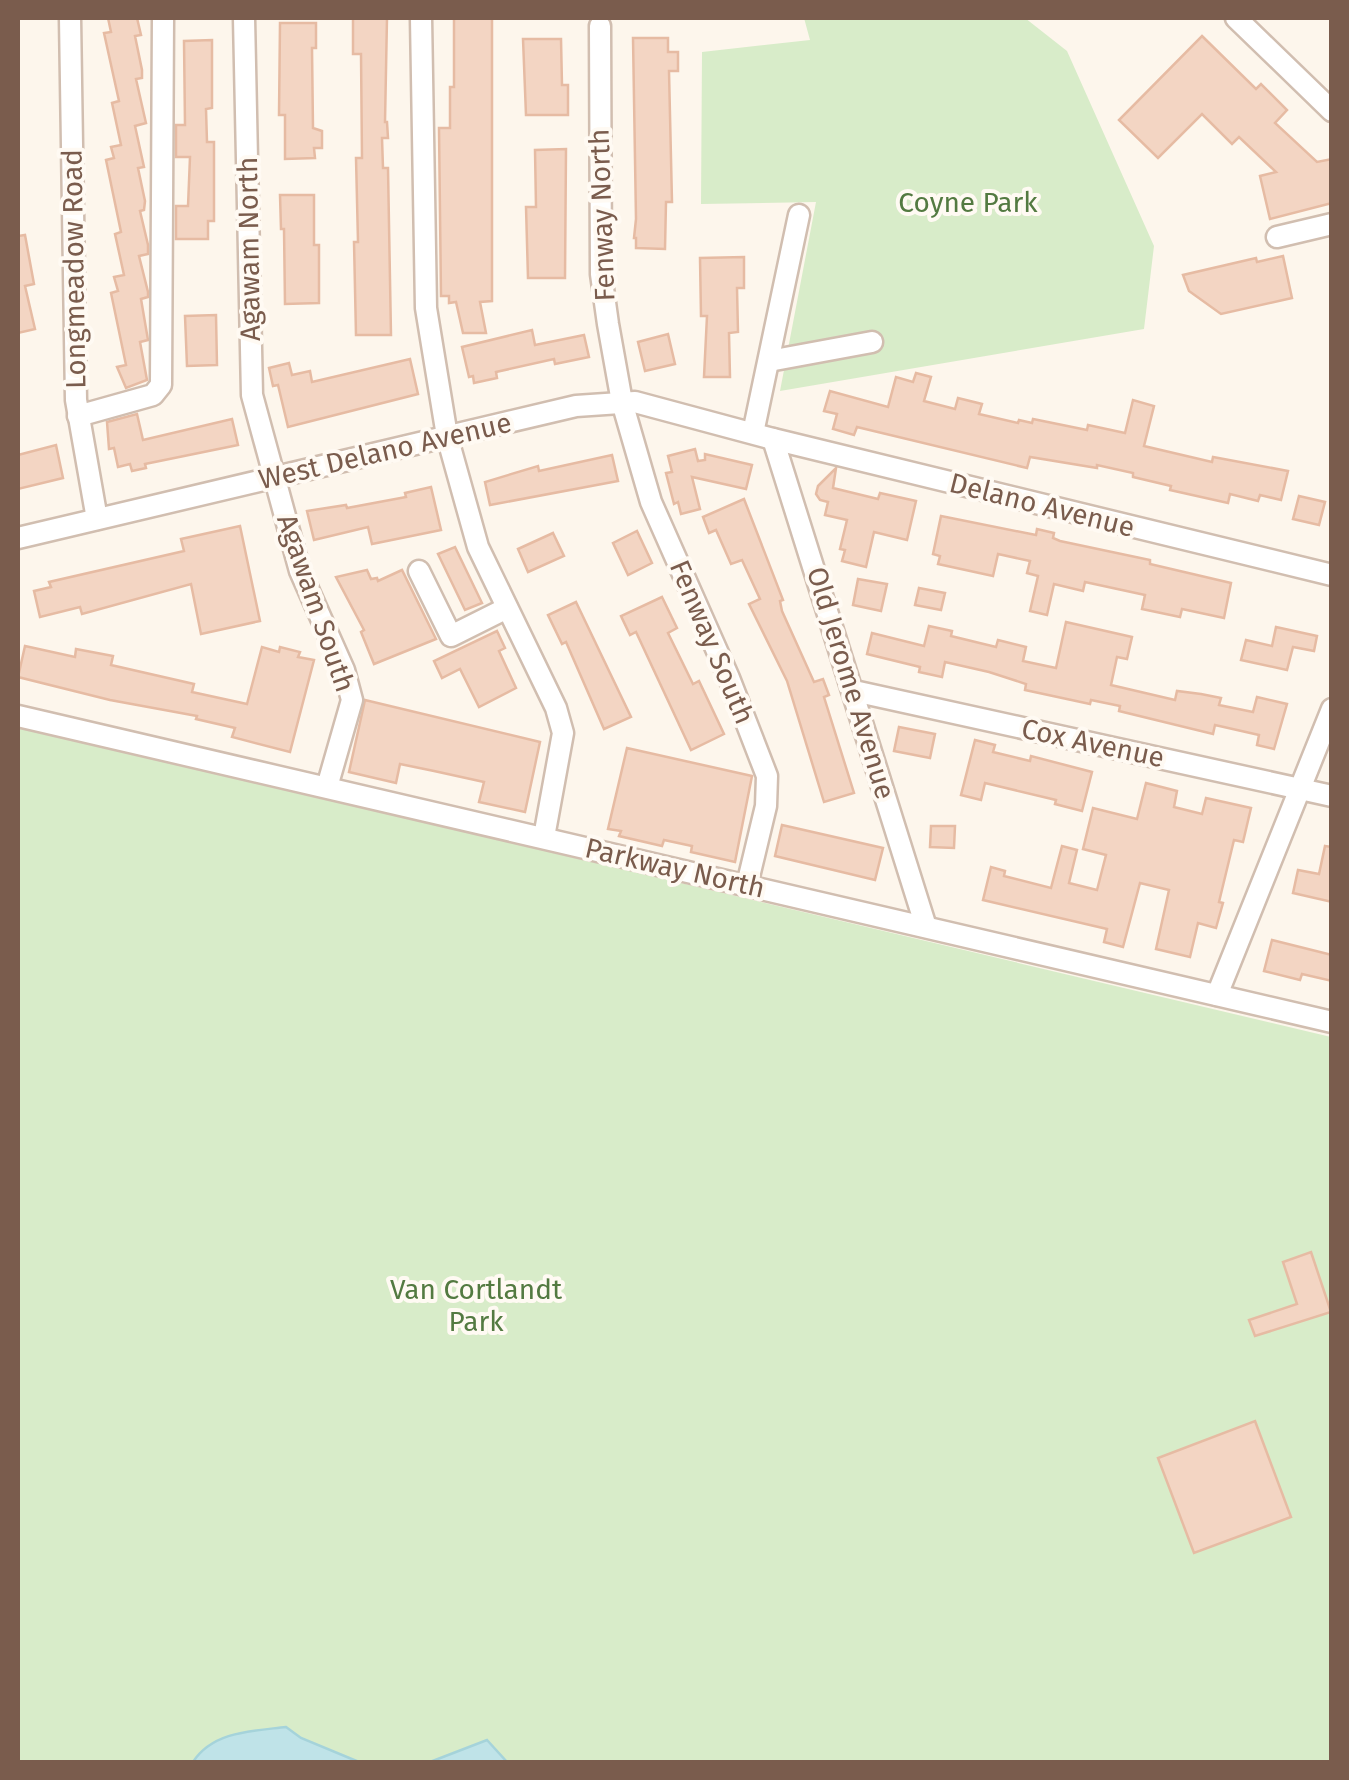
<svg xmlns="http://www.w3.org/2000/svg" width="1349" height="1780" font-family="'Fira Sans',sans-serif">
<rect width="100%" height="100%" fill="#fdf6ec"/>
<g fill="#d8ecc9">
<polygon points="804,18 1025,18 1067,51 1154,246 1144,329 780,391 816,202 701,204 702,52 810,40"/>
<polygon points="18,726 1331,1037 1331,1762 18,1762"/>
</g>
<g fill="#bfe3e8" stroke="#a5d3da" stroke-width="2.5">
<path d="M286 1727 301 1738 359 1762H193C213 1731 253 1731 286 1727Z"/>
<polygon points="487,1740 507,1762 430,1762"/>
</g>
<g fill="#f3d5c3" stroke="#e6bba3" stroke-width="2.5">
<polygon points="108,18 137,18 141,35 135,36 142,70 142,78 136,79 146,123 135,126 144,167 138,168 145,201 144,210 140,211 148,245 148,254 139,256 148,292 148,297 141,299 148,340 140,342 147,380 126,388 117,367 126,365 111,293 118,291 114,277 124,275 115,234 121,232 106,160 114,158 111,147 121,145 112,103 119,101 104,33 111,32"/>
<polygon points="353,18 387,18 385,122 387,122 388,138 382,138 383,168 388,168 391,335 356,335 354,242 358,242 356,158 362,158 361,54 353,54"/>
<polygon points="454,18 492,18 492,301 480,302 486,333 463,333 456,302 449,303 449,296 441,296 439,128 450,128 450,87 454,87"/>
<polygon points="280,23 316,23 316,48 312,48 313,128 322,131 322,148 314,148 315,158 285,159 285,115 279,115"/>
<polygon points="1202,36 1256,89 1261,84 1287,110 1275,123 1317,162 1332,159 1332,203 1270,219 1260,176 1276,172 1239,137 1232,144 1202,114 1158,158 1119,120"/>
<polygon points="633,38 668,38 668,52 678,52 678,71 669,71 672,202 666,202 665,249 636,248 636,238 634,238 636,219"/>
<polygon points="523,39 561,39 562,85 568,85 568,115 526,115"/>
<polygon points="212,40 212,108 206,109 207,142 214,142 214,221 208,221 208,239 176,239 176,206 188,206 190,157 176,157 176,125 185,125 184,41"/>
<polygon points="566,149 565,278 528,278 526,207 536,207 535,150"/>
<polygon points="280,195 314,195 314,245 319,245 319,303 285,304 284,229 281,229"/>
<polygon points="25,235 34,284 25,286 35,329 18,333 18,236"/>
<polygon points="1283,256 1292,298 1221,314 1189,291 1183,275 1256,258 1257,262"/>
<polygon points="744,257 744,288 737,288 738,332 729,333 730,377 704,377 707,316 701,316 700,258"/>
<polygon points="216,315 217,365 187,366 185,316"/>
<polygon points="532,330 535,345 584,335 589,357 555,364 554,359 496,372 497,378 474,383 473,376 469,377 462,347"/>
<polygon points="668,334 675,364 645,371 638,342"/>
<polygon points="410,359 418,394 288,427 278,385 273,386 269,368 289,363 292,375 310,371 312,382"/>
<polygon points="916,373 931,377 924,401 955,409 958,398 982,404 979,414 1018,423 1019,420 1032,423 1033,419 1087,430 1088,425 1125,433 1133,400 1154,406 1144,446 1212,462 1213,457 1288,471 1281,500 1260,495 1258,501 1230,494 1228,503 1170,490 1171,486 1133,477 1133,473 1097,465 1097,468 1030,457 1027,468 857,427 854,435 833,429 837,414 824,411 830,391 888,407 896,377 913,382"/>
<polygon points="137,414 143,440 232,419 238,445 145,464 146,468 132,471 130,464 118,467 114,448 109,449 107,422"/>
<polygon points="56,445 63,478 18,489 18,455"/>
<polygon points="695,449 698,461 705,460 705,454 752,465 746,489 692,477 700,509 681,514 678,502 674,504 666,473 672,472 668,456"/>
<polygon points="612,455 618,481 490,505 485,482 538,466 539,471"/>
<polygon points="836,468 833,488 878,499 880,493 916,501 907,540 874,532 866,567 842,561 845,550 840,549 847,520 825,515 828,502 820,500 816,494 818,486"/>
<polygon points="431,487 441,530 372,544 368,527 314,540 307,511 346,505 347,508 406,497 405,493"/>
<polygon points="1299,496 1325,502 1319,525 1293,519"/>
<polygon points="744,499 783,600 780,601 782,611 814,682 823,679 829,695 824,697 854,793 824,802 787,681 749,604 760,599 742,560 731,564 716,530 709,533 703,517"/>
<polygon points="941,516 1036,535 1037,529 1054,533 1053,538 1060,541 1150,560 1150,564 1231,583 1224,618 1182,609 1180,617 1142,609 1145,595 1085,582 1083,591 1054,584 1047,615 1030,611 1038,576 1027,573 1030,561 998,554 993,576 938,564 940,556 933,554"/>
<polygon points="240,526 260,621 201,634 191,584 82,614 80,607 40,617 34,591 51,587 49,582 184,551 181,539"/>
<polygon points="637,531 652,563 628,575 613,543"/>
<polygon points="553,533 564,556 528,572 518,549"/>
<polygon points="455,547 482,603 465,610 438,554"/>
<polygon points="367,570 371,579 377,578 378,581 402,570 436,639 374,664 361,632 364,630 336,577"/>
<polygon points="858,579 887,584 881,611 853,605"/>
<polygon points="919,588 945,593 941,610 915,605"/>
<polygon points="662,597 677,628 668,633 693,684 699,681 724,734 691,750 636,632 630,635 621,616"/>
<polygon points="576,602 631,717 604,729 566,642 562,644 548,615"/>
<polygon points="1066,622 1132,637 1127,659 1117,657 1111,685 1175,700 1177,691 1201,694 1221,698 1219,705 1253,712 1257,697 1287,704 1274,749 1257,745 1259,735 1215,725 1213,734 1119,711 1120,706 1091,700 1090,704 1025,690 1026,684 989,672 945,662 942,677 919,672 920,667 867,654 872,633 924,646 929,626 952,631 951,636 996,647 998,640 1026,647 1023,661 1056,668"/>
<polygon points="1276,627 1317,636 1314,651 1293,647 1287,670 1241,660 1246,640 1272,646"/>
<polygon points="497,631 505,648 499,651 516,688 479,707 460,669 442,678 434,661"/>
<polygon points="25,646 75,657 76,649 113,656 111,665 194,684 192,692 247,704 262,647 279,652 280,647 300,652 298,657 314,660 290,752 232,737 235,728 196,719 197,716 110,700 18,677"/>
<polygon points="365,700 540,742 525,812 479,802 484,782 434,771 400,764 396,783 349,772"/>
<polygon points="899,727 935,734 930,758 894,751"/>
<polygon points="975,740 995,745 993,752 1030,761 1031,756 1092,772 1082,811 1055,804 1056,800 985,783 981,800 961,795"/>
<polygon points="627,748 752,776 735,862 691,852 692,846 664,840 662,846 619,836 621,831 608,829"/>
<polygon points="1146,783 1177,791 1174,807 1202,814 1206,798 1251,808 1243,842 1234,840 1219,902 1223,903 1216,928 1198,923 1190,957 1156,949 1169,890 1140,883 1123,947 1104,942 1107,929 983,900 991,867 1005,871 1004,876 1051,888 1062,846 1077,850 1069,883 1097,890 1106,855 1083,849 1093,808 1137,819"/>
<polygon points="782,825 883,848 875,880 775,856"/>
<polygon points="931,826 955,826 954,848 930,847"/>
<polygon points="1325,846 1332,847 1332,902 1293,893 1298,870 1319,874"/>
<polygon points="1272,940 1332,955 1332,981 1302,974 1300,980 1264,971"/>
<polygon points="1311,1252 1331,1312 1255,1336 1249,1320 1297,1304 1283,1262"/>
<polygon points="1255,1421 1291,1517 1194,1553 1158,1458"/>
</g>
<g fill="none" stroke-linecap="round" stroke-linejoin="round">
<g stroke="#d1beb0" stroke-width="25">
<g id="minor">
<polyline points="70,18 76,400 97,519"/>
<polyline points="244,18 252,395 300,571 344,670 352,700 327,787"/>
<polyline points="421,18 426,308 447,436 478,547 556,708 563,733 544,837"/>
<polyline points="1236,18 1332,111"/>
<polyline points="600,26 601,274 608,324 622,402 651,502 729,678 767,776 766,806 747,885"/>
<polyline points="1277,237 1332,224"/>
<polyline points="769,361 872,342"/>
<polyline points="78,416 153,395 161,385 163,18"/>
<polyline points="753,433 799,215"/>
<polyline points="773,439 926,927"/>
<polyline points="18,538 576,406 635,402 773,439 1332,575"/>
<polyline points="419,571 451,636 507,608"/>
<polyline points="854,691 1332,796"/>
<polyline points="18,716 1332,1022"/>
<polyline points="1217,995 1332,709"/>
</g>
</g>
<use href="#minor" stroke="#fff" stroke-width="20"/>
</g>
<g text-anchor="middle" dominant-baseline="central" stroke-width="8" stroke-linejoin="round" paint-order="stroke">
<g font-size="28" fill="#537a41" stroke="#fffaf3">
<text x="968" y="202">Coyne Park</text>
<text x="476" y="1289">Van Cortlandt<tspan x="476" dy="32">Park</tspan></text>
</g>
<g font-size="28" fill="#7a5c4d" stroke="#fffaf3">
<text transform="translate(602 215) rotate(-92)">Fenway North</text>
<text transform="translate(249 249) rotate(-91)">Agawam North</text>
<text transform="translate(74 269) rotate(-91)">Longmeadow Road</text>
<text transform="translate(385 451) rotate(-13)">West Delano Avenue</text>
<text transform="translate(1042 505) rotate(14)">Delano Avenue</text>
<text transform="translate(316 603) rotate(71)">Agawam South</text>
<text transform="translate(712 642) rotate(67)">Fenway South</text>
<text transform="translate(851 683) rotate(73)">Old Jerome Avenue</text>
<text transform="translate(1093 743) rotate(12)">Cox Avenue</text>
<text transform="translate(675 868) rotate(13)">Parkway North</text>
</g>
</g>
<rect width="1349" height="1780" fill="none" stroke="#7a5c4d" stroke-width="40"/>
</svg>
